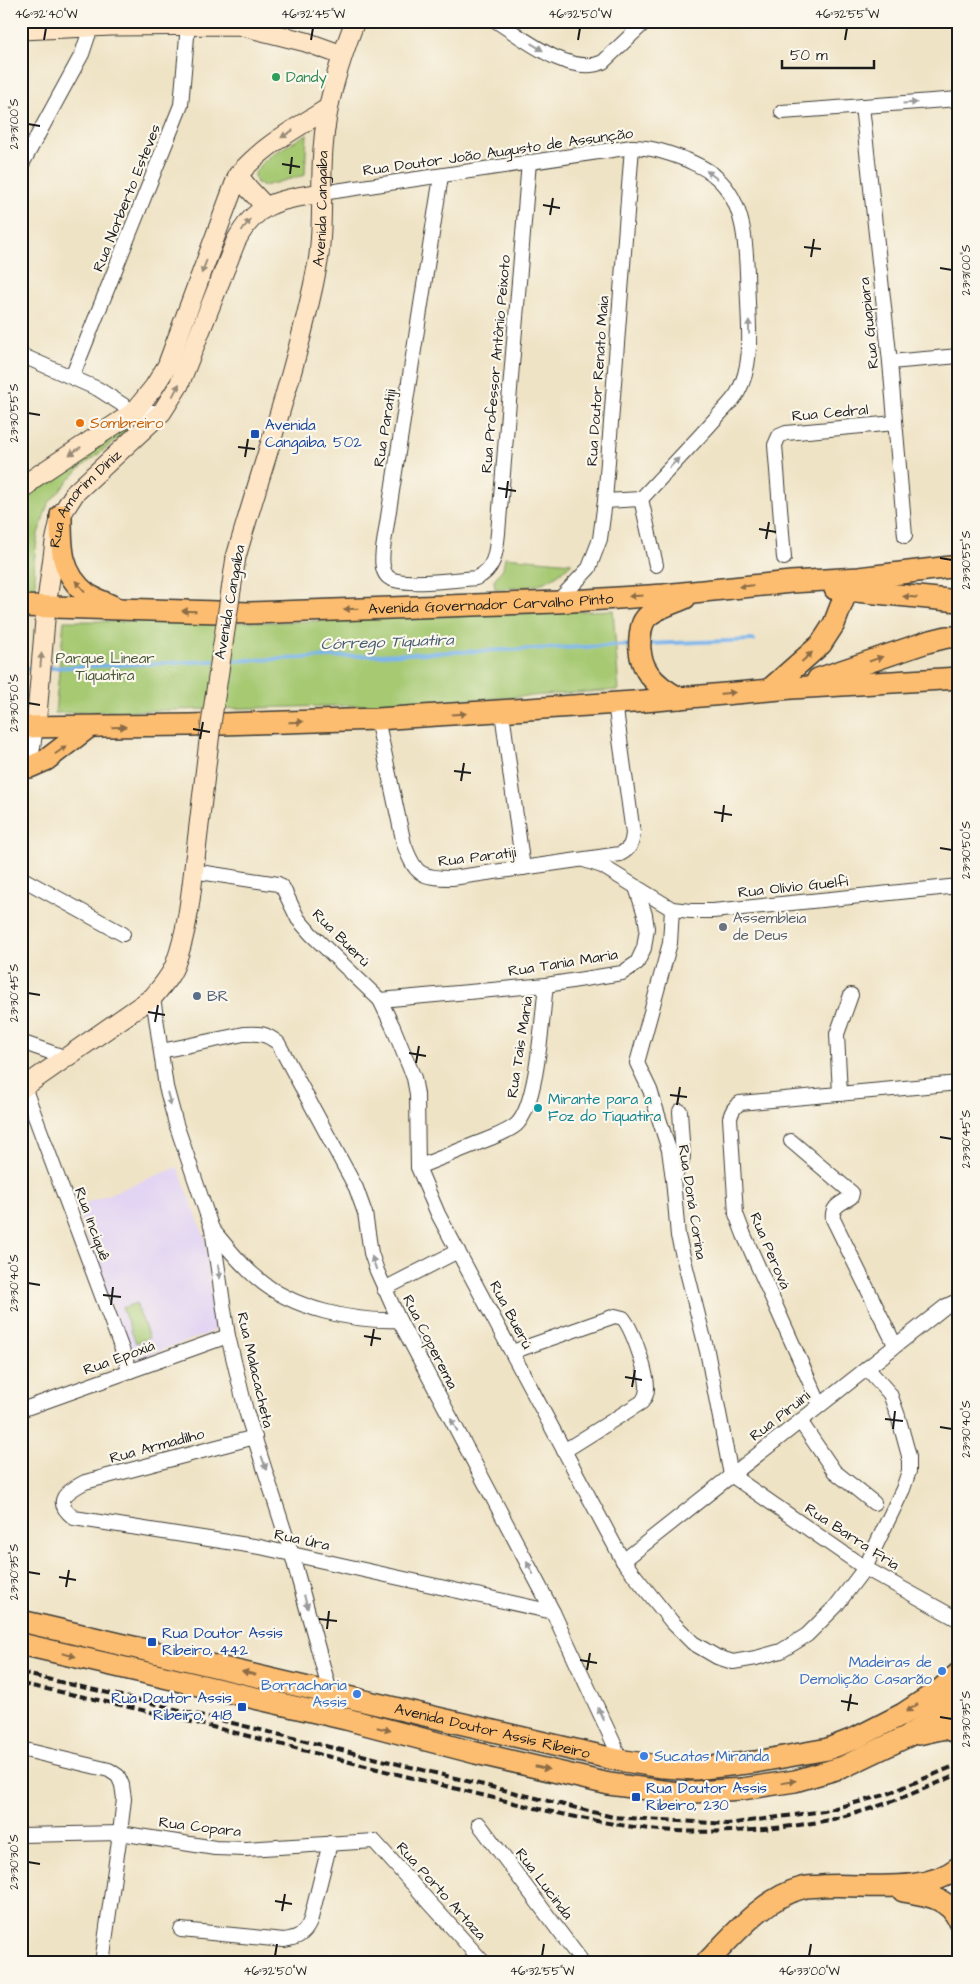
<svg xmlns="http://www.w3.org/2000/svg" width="980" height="1984" font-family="'Architects Daughter',sans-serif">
<rect width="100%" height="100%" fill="#fbf7ec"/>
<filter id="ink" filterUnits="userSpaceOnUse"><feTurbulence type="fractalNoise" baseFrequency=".02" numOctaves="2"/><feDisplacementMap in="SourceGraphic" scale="10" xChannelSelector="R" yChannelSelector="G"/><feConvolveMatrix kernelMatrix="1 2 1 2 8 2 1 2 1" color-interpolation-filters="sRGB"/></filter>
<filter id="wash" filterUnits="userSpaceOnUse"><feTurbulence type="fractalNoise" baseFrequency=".0096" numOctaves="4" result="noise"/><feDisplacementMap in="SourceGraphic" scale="20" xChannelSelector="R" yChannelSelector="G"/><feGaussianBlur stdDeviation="1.12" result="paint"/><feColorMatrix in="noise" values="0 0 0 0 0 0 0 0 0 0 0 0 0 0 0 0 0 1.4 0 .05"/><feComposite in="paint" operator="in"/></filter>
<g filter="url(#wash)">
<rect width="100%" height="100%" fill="#efe3c5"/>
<polygon fill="#e2d4f3" points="178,1167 205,1238 215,1331 131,1361 76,1207"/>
<g fill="#a6c972" stroke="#617247">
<path d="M307 134 305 175 264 186 257 183 254 176C259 158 292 144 307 134Z"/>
<polygon points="127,422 130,426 127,431 78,470 48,504 38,534 34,561 36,594 21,593 21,505 38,487"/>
<path d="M505 557 572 563C545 588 531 587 495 589L494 580 503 568Z"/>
<polygon points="613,610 619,690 412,704 55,713 64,621 285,622"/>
<polygon points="136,1303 149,1338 136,1343 122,1308"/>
</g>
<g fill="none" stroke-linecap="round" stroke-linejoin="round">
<g stroke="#7bb5ec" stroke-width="4">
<polyline points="646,644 754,640"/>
<polyline points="226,661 634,645"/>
<polyline points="46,668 214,661"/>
<polyline points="21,669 36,668"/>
</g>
</g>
</g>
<g filter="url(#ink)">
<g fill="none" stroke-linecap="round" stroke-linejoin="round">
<g stroke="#3c3a35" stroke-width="16">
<g id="street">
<path d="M496 21C523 38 570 77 603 62L646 21"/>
<polyline points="862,106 890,362 905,536"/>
<polyline points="782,112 959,99"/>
<polyline points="21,166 82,54 93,21"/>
<path d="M441 176 383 549C382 558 381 569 387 576 397 588 459 579 476 578 495 570 496 552 498 533L529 162"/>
<path d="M322 193 632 147C652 147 668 153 687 160 697 165 708 169 716 177 750 206 746 262 748 302 749 333 753 364 738 392 733 401 723 410 716 418 692 445 666 472 641 499"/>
<polyline points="21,355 98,389 134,412 162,412"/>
<polyline points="890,362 959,356"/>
<polyline points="72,377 181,105 188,25"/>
<polyline points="641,499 656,565"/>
<polyline points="605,501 641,499"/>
<polyline points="784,558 775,445 779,436 786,433 895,423"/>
<polyline points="557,602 589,568 600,539 605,501 632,147"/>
<polyline points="502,712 523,868"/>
<path d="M377 719 404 844C415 874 420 878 452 878L620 854C630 849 632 844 633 833L615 703"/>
<polyline points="24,768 30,767 36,727"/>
<polyline points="584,860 602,866 672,909 691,911 713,911 959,886"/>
<polyline points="193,871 278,884 283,888 298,919 311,934 380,1000 393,1027 414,1078 417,1094 418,1167 438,1214 623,1561 672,1622 693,1643 717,1657 733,1662 756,1658 781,1651 807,1635 836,1606 865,1568 903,1489 909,1471 909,1456 898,1416 890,1394 867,1368"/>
<polyline points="21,878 123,934"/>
<polyline points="672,909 670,943 637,1063 650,1090 669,1150 673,1179 678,1236 707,1351 731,1475"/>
<polyline points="153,997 166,1087 176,1124 212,1229 228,1336 246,1411 292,1555 337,1717"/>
<polyline points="380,1000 546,985 622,973 637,963 644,948 647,928 645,915 636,887"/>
<polyline points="21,1042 67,1058"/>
<path d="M161 1051 244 1034C260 1033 265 1033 278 1043L356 1188 365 1213 371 1253 377 1271 399 1320 553 1612 615 1746 618 1760"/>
<polyline points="24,1087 130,1371"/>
<polyline points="840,1094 837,1034 851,995"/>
<path d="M791 1141 852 1193 851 1197C842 1203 831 1206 833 1219L895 1345"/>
<path d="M418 1167C438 1159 458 1151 478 1143 491 1138 506 1133 516 1125 538 1105 542 1016 546 985"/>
<polyline points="673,1179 681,1164 683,1157 680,1111"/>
<path d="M213 1230C227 1247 240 1264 257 1278 292 1309 354 1322 399 1320"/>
<polyline points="384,1289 458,1251"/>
<path d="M512 1352 615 1316 623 1318C633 1330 647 1372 647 1388 647 1393 645 1398 642 1402L564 1451"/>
<path d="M820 1405 744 1235 736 1214 730 1118C732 1111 734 1107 740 1103L959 1083"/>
<polyline points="21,1410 228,1336"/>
<polyline points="800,1421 834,1471 874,1503"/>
<path d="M255 1437 85 1482C66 1492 52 1501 74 1518L260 1547 553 1612"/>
<polyline points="731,1475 865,1568 959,1620"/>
<polyline points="623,1561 946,1306 959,1300"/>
<polyline points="21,1749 109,1770 118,1776 122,1785 124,1799 120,1833 102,1963"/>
<polyline points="479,1824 583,1963"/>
<polyline points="21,1835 120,1833 215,1848 246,1849 374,1841 484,1963"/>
<path d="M181 1930 284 1940C297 1938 304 1935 310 1922L330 1843"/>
</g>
</g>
<g stroke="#3c3a35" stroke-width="21">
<g id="secondary">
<polyline points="21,30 112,26 238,25 306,42 342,55"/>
<polyline points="238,175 249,189 265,206"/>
<path d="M21 492 34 478 134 412 154 387 167 366 238 175C265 144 294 130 328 108"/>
<path id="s1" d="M236 557C264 460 299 362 318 262 324 225 320 187 323 149 326 104 339 63 355 21"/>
<path id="s2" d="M36 727 46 608 55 542 61 515 75 493 162 412 179 385 236 241C257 201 280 200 322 193"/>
<path d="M21 1089 153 997C162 986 172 975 176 962 188 929 191 893 195 859"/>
</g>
</g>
<g stroke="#3c3a35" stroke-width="24">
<g id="primary">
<path d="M61 515C61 546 60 573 87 594 94 599 104 602 112 606"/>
<polyline points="835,589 959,601"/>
<path id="s3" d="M21 606 250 613 557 602 664 595 791 582 859 578 959 566"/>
<polyline points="818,679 927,642 947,637 959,637"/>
<polyline points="770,689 821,644 834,624 847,590 855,581"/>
<path d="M679 698C654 685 637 668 640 638 641 630 641 623 647 617 656 608 674 603 685 598"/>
<polyline points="21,727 190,725 377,719 633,702 792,688 959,678"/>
<polyline points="30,767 46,760 89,727"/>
<path id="s4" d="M21 1621 618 1760 663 1767 695 1769 755 1762 828 1749 856 1738 903 1714 941 1689 959 1673"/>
<polyline points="21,1644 346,1719 476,1753 609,1784 678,1793 742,1789 795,1781 843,1767 908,1736 942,1712 959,1696"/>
<polyline points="918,1734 945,1728 959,1733"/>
<path d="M903 1891C925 1895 949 1897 959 1921"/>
<path d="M706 1963C733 1936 763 1898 802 1888 808 1886 815 1887 821 1886 864 1883 923 1896 959 1867"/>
</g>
</g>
<use href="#street" stroke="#fff" stroke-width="14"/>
<use href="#secondary" stroke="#fee5c5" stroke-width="19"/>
<use href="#primary" stroke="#fcbd6f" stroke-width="21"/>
<g stroke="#1c1c1c" stroke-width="4" stroke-dasharray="8 4" stroke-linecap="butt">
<polyline points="21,1673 143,1701 613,1817 727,1824 824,1811 885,1795 959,1764"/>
<path d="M21 1684C156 1710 288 1747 421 1780 492 1797 562 1817 634 1827 688 1835 758 1832 812 1823 863 1815 912 1794 959 1774"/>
</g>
<g stroke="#3c3a35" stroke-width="21" stroke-linecap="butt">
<polyline id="secondary-bridge" points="195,859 211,724 236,557"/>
</g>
<use href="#secondary-bridge" stroke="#fee5c5" stroke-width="19"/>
</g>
<defs><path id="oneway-solid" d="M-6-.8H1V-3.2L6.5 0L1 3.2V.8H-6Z" transform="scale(1.25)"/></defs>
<g fill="#999">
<use href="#oneway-solid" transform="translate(537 47) rotate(31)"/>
<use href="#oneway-solid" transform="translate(910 103) rotate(-4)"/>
<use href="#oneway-solid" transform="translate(712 175) rotate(-143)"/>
<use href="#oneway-solid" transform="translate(749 327) rotate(-91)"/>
<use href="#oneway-solid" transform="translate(674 463) rotate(-46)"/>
<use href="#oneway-solid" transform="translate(169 1099) rotate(75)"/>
<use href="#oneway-solid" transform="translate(374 1263) rotate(-109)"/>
<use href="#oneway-solid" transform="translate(219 1272) rotate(82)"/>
<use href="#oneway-solid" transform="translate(454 1425) rotate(-118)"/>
<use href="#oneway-solid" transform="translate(264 1463) rotate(70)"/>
<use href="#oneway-solid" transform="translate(530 1568) rotate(-118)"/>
<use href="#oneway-solid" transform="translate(306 1602) rotate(74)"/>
<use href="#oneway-solid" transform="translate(601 1714) rotate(-115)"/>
</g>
<g fill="#988b79">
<use href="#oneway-solid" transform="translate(287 134) rotate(149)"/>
<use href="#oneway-solid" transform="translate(246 225) rotate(-53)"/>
<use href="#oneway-solid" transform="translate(204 267) rotate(111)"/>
<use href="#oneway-solid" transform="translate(176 390) rotate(-62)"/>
<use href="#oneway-solid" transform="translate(75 451) rotate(146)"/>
<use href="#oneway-solid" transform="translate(41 660) rotate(-85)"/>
</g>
<g fill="#8c6c46">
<use href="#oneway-solid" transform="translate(80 586) rotate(-133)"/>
<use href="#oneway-solid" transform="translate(746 586) rotate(174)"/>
<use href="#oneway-solid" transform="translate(636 596) rotate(176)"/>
<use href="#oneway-solid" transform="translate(910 597) rotate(-174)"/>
<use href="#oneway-solid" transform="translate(351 609) rotate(178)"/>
<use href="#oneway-solid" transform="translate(189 611) rotate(-179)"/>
<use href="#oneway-solid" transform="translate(807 657) rotate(-42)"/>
<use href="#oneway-solid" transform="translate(876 659) rotate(-19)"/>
<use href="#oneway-solid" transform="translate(728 693) rotate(-5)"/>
<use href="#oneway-solid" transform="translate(459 714) rotate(-3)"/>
<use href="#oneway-solid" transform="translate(296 722) rotate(-2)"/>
<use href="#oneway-solid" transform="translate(119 727) rotate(-1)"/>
<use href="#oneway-solid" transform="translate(61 750) rotate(-35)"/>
<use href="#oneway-solid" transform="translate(69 1655) rotate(13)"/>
<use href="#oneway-solid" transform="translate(249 1673) rotate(-167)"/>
<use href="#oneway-solid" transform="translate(912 1708) rotate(146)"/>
<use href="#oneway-solid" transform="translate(384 1729) rotate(14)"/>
<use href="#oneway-solid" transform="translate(542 1768) rotate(13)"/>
<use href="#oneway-solid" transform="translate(789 1782) rotate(-10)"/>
</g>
</g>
<path fill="none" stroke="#1c1c1c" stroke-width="2" d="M44 40 46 28M311 40 313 28M578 40 580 28M845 40 847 28M28 124 40 126M282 164 300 167M290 174 292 157M543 205 560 208M550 215 553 198M804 247 821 249M811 257 814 239M940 268 952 270M28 413 40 415M238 447 255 449M245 457 248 439M498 488 516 491M506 498 508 481M759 529 776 532M766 539 769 522M940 558 952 560M28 703 40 705M193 729 210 732M200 739 203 722M454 771 471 773M461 781 464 763M714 812 732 815M722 822 724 805M940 848 952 850M28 993 40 995M148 1012 165 1015M155 1022 158 1005M409 1053 426 1056M416 1063 419 1046M670 1095 687 1097M677 1105 680 1087M940 1137 952 1139M28 1283 40 1285M103 1295 121 1297M111 1305 113 1287M364 1336 381 1339M371 1346 374 1329M625 1377 642 1380M632 1387 635 1370M885 1419 903 1421M940 1427 952 1429M893 1429 895 1411M28 1572 40 1574M59 1577 76 1580M66 1587 69 1570M319 1619 337 1621M327 1629 329 1611M580 1660 597 1663M587 1670 590 1653M841 1701 858 1704M848 1711 851 1694M940 1717 952 1719M28 1862 40 1864M275 1901 292 1904M282 1911 285 1894M275 1956 277 1944M542 1956 544 1944M809 1956 811 1944"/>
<circle fill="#2e9e5b" stroke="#fbf7ec" stroke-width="2" cx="276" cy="77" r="5"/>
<circle fill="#e8710a" stroke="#fbf7ec" stroke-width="2" cx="80" cy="423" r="5"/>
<g fill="#1a4fb4" stroke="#fbf7ec" stroke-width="2">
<rect x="250" y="429" width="10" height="10" rx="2.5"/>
<rect x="147" y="1637" width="10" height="10" rx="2.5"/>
<rect x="237" y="1702" width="10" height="10" rx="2.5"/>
<rect x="631" y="1792" width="10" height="10" rx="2.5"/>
</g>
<circle fill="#6b7280" stroke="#fbf7ec" stroke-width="2" cx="723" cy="927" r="5"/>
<circle fill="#5c6f8a" stroke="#fbf7ec" stroke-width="2" cx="197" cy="996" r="5"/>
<circle fill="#0f9aa8" stroke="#fbf7ec" stroke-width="2" cx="538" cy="1108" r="5"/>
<g fill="#3f7fe0" stroke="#fbf7ec" stroke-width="2">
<circle cx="942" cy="1671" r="5"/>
<circle cx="357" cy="1694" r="5"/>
<circle cx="644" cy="1756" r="5"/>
</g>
<g text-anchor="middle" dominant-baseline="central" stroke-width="4.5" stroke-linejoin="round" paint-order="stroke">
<g font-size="15" fill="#27864d" stroke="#fbf7ec" text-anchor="start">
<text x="286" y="77">Dandy</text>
</g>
<g font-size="15" fill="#1c1c1c" stroke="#fbf7ec">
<text transform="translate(498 152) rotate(-8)">Rua Doutor João Augusto de Assunção</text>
<text transform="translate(127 198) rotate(-68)">Rua Norberto Esteves</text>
<text stroke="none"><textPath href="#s1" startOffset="360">Avenida Cangaíba</textPath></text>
<text transform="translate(869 323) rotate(-96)">Rua Guapiara</text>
<text transform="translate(496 364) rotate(-85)">Rua Professor Antônio Peixoto</text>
<text transform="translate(598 381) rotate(-86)">Rua Doutor Renato Maia</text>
<text transform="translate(830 413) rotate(-5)">Rua Cedral</text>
<text transform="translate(385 428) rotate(-81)">Rua Paratiji</text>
<text stroke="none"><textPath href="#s2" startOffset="240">Rua Amorim Diniz</textPath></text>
<text transform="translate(230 602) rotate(-80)">Avenida Cangaíba</text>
<text stroke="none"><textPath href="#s3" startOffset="470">Avenida Governador Carvalho Pinto</textPath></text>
<text transform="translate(477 857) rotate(-7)">Rua Paratiji</text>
<text transform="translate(793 887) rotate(-6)">Rua Olívio Guelfi</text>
<text transform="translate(341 938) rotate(45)">Rua Buerú</text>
<text transform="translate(563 963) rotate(-9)">Rua Tania Maria</text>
<text transform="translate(520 1047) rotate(-81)">Rua Tais Maria</text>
<text transform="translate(692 1202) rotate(81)">Rua Doná Corina</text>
<text transform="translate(92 1224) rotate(70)">Rua Inciquê</text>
<text transform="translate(770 1251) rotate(67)">Rua Perová</text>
<text transform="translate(511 1315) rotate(62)">Rua Buerú</text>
<text transform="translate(430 1342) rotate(63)">Rua Coperema</text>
<text transform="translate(119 1358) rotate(-20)">Rua Epoxiá</text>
<text transform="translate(255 1370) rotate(77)">Rua Malacacheta</text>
<text transform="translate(780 1416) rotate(-38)">Rua Piruini</text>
<text transform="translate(157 1446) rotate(-15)">Rua Armadilho</text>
<text transform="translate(852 1537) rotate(33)">Rua Barra Fria</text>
<text transform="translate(302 1540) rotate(12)">Rua Úra</text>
<text stroke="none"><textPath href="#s4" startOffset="484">Avenida Doutor Assis Ribeiro</textPath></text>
<text transform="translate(200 1827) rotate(7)">Rua Copara</text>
<text transform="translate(544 1884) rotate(53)">Rua Lucinda</text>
<text transform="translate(441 1891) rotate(48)">Rua Porto Artaza</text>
</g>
<g font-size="15" fill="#c56008" stroke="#fbf7ec" text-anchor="start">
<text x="90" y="423">Sombreiro</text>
</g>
<g font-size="15" fill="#164399" stroke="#fbf7ec" text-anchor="start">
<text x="265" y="425">Avenida<tspan x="265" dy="17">Cangaiba, 502</tspan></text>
<text x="162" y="1633">Rua Doutor Assis<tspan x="162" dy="17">Ribeiro, 442</tspan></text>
<text x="232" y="1698" text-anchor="end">Rua Doutor Assis<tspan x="232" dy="17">Ribeiro, 418</tspan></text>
<text x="646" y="1788">Rua Doutor Assis<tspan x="646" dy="17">Ribeiro, 230</tspan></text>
</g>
<g font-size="15" fill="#4c593a" stroke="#fbf7ec">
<text x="105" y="658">Parque Linear<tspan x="105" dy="17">Tiquatira</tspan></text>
</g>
<g font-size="15" fill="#5b616d" stroke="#fbf7ec" text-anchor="start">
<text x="733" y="918">Assembleia<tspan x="733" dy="17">de Deus</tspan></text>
</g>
<g font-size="15" fill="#4e5e75" stroke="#fbf7ec" text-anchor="start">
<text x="207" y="996">BR</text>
</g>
<g font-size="15" fill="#0d838f" stroke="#fbf7ec" text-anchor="start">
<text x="548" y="1099">Mirante para a<tspan x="548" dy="17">Foz do Tiquatira</tspan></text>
</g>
<g font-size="15" fill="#366cbe" stroke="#fbf7ec" text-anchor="end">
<text x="932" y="1662">Madeiras de<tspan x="932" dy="17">Demolição Casarão</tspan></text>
<text x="347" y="1685">Borracharia<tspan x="347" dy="17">Assis</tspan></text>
<text x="654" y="1756" text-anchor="start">Sucatas Miranda</text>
</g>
<g font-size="16" font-style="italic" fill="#42596f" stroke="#fbf7ec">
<text transform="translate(387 642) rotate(-2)">Córrego Tiquatira</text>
</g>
</g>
<rect width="980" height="1984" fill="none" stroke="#fbf7ec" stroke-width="55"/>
<path d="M782 60v8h92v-8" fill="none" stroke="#1c1c1c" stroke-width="2.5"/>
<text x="790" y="60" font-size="15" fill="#1c1c1c" stroke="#fbf7ec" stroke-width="4" paint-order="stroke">50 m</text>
<rect x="28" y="28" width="924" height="1928" fill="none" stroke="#1c1c1c" stroke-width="2"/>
<g font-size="12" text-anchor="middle" fill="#1c1c1c">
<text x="46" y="18">46°32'40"W</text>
<text x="313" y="18">46°32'45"W</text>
<text x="580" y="18">46°32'50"W</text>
<text x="847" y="18">46°32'55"W</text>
<text transform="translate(14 124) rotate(-90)" y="4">23°31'00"S</text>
<text transform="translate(966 270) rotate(-90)" y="4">23°31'00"S</text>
<text transform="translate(14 413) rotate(-90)" y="4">23°30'55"S</text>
<text transform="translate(966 560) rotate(-90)" y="4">23°30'55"S</text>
<text transform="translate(14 703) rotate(-90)" y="4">23°30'50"S</text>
<text transform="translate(966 850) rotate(-90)" y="4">23°30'50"S</text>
<text transform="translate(14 993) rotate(-90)" y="4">23°30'45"S</text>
<text transform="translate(966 1139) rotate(-90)" y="4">23°30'45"S</text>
<text transform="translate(14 1283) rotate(-90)" y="4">23°30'40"S</text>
<text transform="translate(966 1429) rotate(-90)" y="4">23°30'40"S</text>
<text transform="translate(14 1572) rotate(-90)" y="4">23°30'35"S</text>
<text transform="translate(966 1719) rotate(-90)" y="4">23°30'35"S</text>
<text transform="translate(14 1862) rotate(-90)" y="4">23°30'30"S</text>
<text x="275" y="1975">46°32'50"W</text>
<text x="542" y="1975">46°32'55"W</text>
<text x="809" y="1975">46°33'00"W</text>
</g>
</svg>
